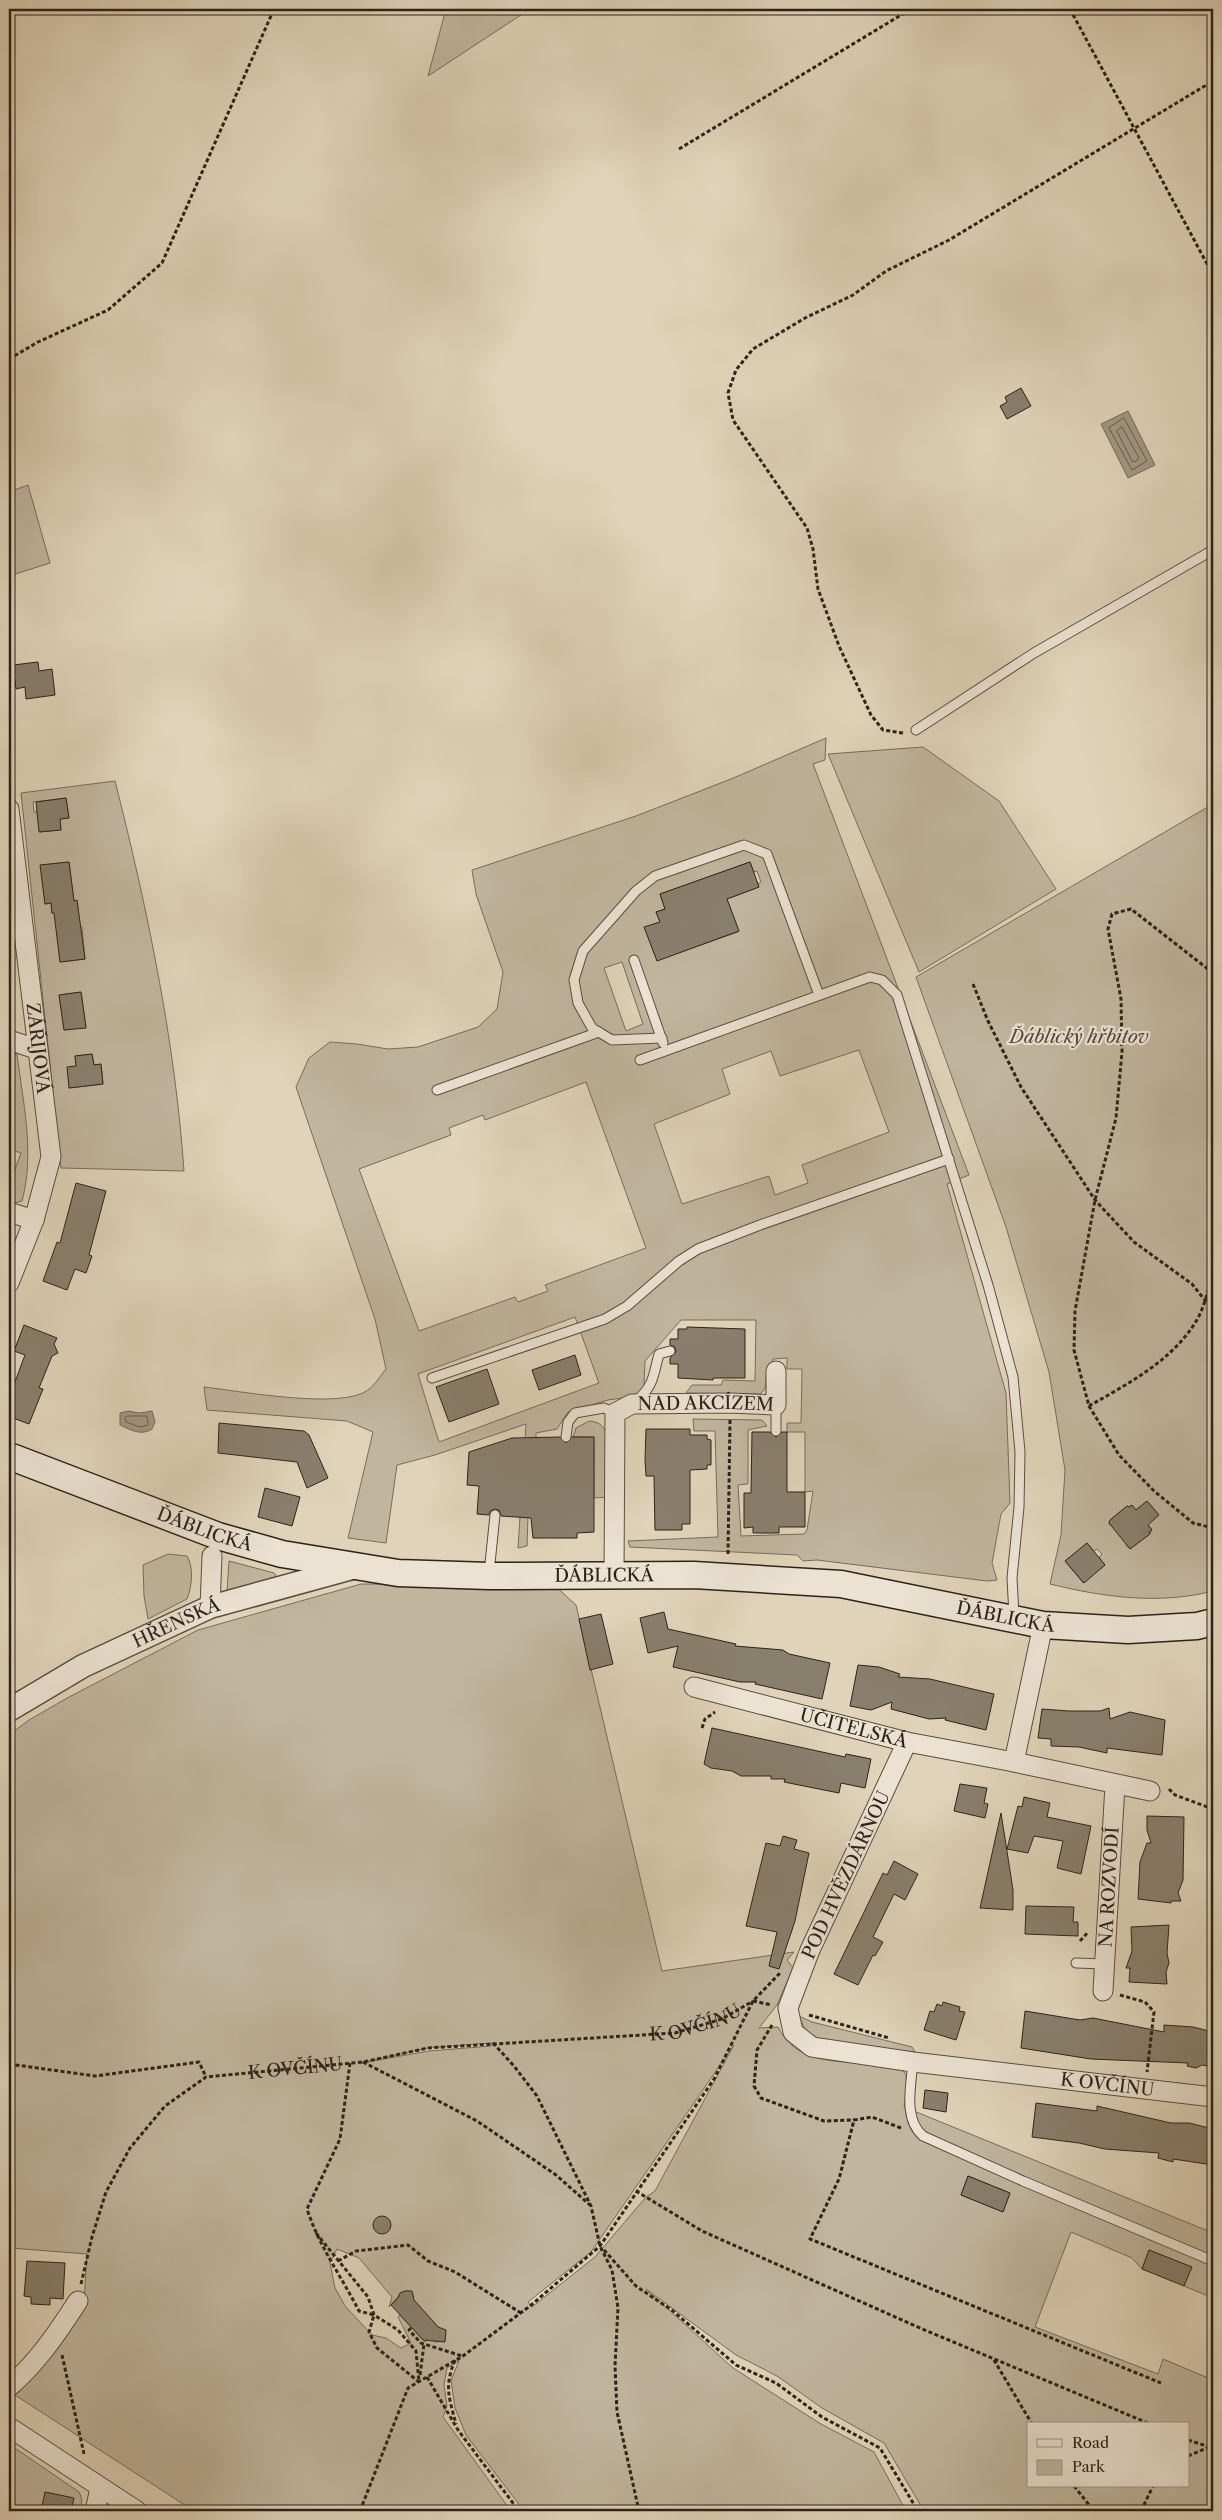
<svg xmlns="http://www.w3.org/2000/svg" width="1222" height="2520" font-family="'Libre Caslon Text',serif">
<rect width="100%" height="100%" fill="#e0d3b9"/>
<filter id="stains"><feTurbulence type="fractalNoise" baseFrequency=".004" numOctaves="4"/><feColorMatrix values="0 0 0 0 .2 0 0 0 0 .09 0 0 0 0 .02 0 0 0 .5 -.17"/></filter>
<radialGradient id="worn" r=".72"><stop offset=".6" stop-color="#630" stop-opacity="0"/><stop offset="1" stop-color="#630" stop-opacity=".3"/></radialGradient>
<g fill="#c1b59e" stroke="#766c5c" fill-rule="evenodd">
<polygon points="446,9 523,9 524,13 428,76"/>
<polygon points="28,485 50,563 9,576 9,548 13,546 9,532 9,520 14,518 9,506 9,492"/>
<path d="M826 738 825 760 813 764 969 1175 947 1184 1006 1393 1010 1503 1001 1514 992 1563 997 1580 987 1581 817 1560 803 1561 797 1555 630 1547 628 1541 718 1537 715 1431H694L693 1419 762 1420 767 1426 748 1430V1484L738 1485 741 1536 804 1534 807 1530 813 1491 805 1492V1432H787V1423H801L802 1369H787V1358L773 1359 771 1368 767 1370 765 1389 760 1394 686 1393 692 1385H721L723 1380 755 1381 756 1320H681L645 1361 644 1385 637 1396 608 1400 568 1412 557 1429 536 1433 535 1488H529L527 1546 518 1548 526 1424 435 1455 397 1465 386 1543 348 1538 373 1432 347 1421 207 1410 204 1387C239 1391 342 1410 368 1390 375 1385 381 1375 386 1369L375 1319 296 1087 309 1058 330 1042 357 1044 388 1049 418 1047 478 1027 497 1009 503 972 476 894 472 870 636 816 731 779ZM750 862 754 872 757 871 761 882 758 884 759 887 727 899 738 932 657 960 645 928 660 922 656 912 665 909 660 894ZM622 962 643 1024 626 1031 604 968ZM859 1050 889 1132 802 1165 808 1183 775 1195 769 1176 682 1204 654 1124 730 1094 722 1069 771 1051 780 1076ZM586 1082 646 1248 545 1285 548 1291 518 1302 515 1297 419 1331 359 1169 451 1135 449 1128 483 1115 485 1120ZM575 1317 599 1383 439 1442 418 1374Z"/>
<polygon points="923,747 999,801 1056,889 919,972 828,754"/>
<path d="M115 781C147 907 175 1041 184 1171L61 1168 21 793ZM66 798 69 818 60 819 61 830 40 832 37 812H34L33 802ZM69 862 74 901H77L78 910 52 913 51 903 45 904 41 865ZM82 927 85 959 60 962 57 930ZM81 992 86 1027 64 1030 59 995ZM92 1054 94 1065 101 1064 103 1084 69 1088 76 1066 75 1056Z"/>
<path d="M1213 804V1591C1159 1605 1103 1597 1050 1584L1061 1535 1065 1470 1049 1372 1006 1227 916 977ZM1147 1501 1159 1515 1145 1527 1149 1526 1152 1529 1150 1534 1130 1549 1126 1545 1129 1542 1115 1525 1112 1527 1109 1524 1110 1520 1127 1506 1129 1507 1132 1505 1133 1512ZM1087 1543 1094 1551 1097 1549 1102 1554 1099 1557 1105 1565 1083 1583 1065 1561Z"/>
<path d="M9 1051 17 1054C23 1103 35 1153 22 1201L15 1203 9 1201V1186L21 1153 9 1149Z"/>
<path d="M589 1421C599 1422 603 1425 607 1434L608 1497 594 1498V1437H573L576 1428Z"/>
<path d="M168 1554 187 1556C194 1568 192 1586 187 1599L148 1619 144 1596 143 1565Z"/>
<polygon points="229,1561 274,1573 276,1575 272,1580 227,1591"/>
<path d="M361 1584 554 1585 576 1605 662 1971 794 1952 787 1960 793 1968 777 2005 759 2028 778 2027C802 2075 860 2055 902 2070L906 2074 907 2091 904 2107 1213 2233V2298L1184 2286 1191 2267 1149 2250 1142 2269 1132 2258 1071 2232 1035 2327 1158 2374 1163 2359 1213 2380V2424L1207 2431 1213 2432V2511H924L884 2443 822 2408 777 2376 736 2355 646 2289 733 2368 821 2424 874 2452 906 2511H524L466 2435 455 2408 451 2380 459 2361 447 2368 444 2385 447 2406 443 2417 511 2511H194L15 2395 84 2302 87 2254 11 2248 9 2275V1735L29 1720 69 1697 198 1630ZM492 2043 491 2046 429 2051 361 2063 428 2048ZM734 2045 655 2191 646 2197 595 2257 532 2307 528 2302 591 2252ZM968 2176 1010 2193 1003 2212 961 2195ZM337 2249 359 2258 392 2297 389 2307 402 2292 408 2291 413 2294V2299L439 2328 443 2341 435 2342 430 2337 425 2342 400 2315 398 2317 411 2343 401 2348 386 2338 372 2335 345 2306 335 2288 330 2263ZM1028 2424H1188V2486H1028Z"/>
<polygon points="799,2016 812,2022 912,2047 915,2052 822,2041 806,2032"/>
<polygon points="9,2444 79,2492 82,2499 80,2511 9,2511"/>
</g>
<g fill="#a29783" stroke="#726959">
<polygon points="1128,411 1155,465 1128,478 1101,424"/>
<path d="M128 1411 139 1413 152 1411 155 1422 152 1429C141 1436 131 1430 120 1425V1413Z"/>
</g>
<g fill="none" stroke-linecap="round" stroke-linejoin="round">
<g stroke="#665d4e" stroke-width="1">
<polygon points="1124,418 1147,461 1132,470 1109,428"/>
<polygon points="1122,427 1139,458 1135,462 1132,461 1117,431"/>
<polygon points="128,1416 147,1416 148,1425 140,1427 126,1422 125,1418"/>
</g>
</g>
<g fill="#897f6d" stroke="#2b231a">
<polygon points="1021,388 1031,406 1007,419 1000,406 1007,402 1005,397"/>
<polygon points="38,662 39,671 52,669 55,695 26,699 25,687 16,689 13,665"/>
<polygon points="66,798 69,818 60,819 61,830 39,832 36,802"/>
<polygon points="69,862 74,901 77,900 85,959 60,962 54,913 52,913 51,903 45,904 40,865"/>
<polygon points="750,862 759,887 727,899 739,931 657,961 644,927 660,922 656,912 665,909 660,894"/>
<polygon points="81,992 86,1028 64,1030 59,995"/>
<polygon points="92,1054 94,1065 101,1064 103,1084 69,1088 67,1067 76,1066 75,1056"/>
<polygon points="76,1183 106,1191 89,1255 92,1256 86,1273 75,1269 67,1290 43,1281 57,1242 60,1243"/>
<polygon points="24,1325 57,1338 54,1344 58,1353 52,1356 39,1388 43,1389 29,1424 13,1418 14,1415 9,1413 9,1398 25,1355 14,1351"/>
<polygon points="687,1327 745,1329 745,1378 713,1378 713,1380 678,1378 678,1364 670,1364 670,1358 676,1352 675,1347 670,1345 670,1339 678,1339 678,1329 687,1329"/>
<polygon points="575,1355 581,1375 539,1390 532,1370"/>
<polygon points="487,1369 499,1404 449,1422 436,1387"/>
<polygon points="219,1423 304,1431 309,1435 328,1478 307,1488 297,1462 218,1453"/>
<polygon points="646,1429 690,1429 690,1435 707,1435 707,1439 711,1440 711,1465 707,1465 707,1469 690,1470 690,1524 682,1524 682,1530 655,1530 654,1476 646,1476 645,1460"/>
<polygon points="752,1432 770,1432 776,1437 782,1432 787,1432 787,1492 805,1492 805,1527 779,1527 779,1533 753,1533 753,1527 744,1528 744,1493 751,1493"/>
<polygon points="560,1437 566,1443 572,1437 594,1437 594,1532 577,1533 577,1538 533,1538 531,1518 501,1516 499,1510 495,1509 490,1511 489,1515 477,1514 479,1486 467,1485 469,1452 512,1438"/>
<polygon points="265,1488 300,1497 292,1526 258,1517"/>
<polygon points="1147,1501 1159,1515 1148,1525 1152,1530 1149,1532 1150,1534 1130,1549 1109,1523 1110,1520 1127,1506 1129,1507 1132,1505 1136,1510"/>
<polygon points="1087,1543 1105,1565 1084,1583 1065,1561"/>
<polygon points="664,1612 668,1629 736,1644 735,1646 783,1650 789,1654 830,1663 822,1699 755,1684 756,1682 740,1682 673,1667 678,1646 648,1653 640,1618"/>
<polygon points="601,1614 613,1664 590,1670 579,1619"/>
<polygon points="858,1665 879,1667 900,1674 898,1677 930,1679 994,1694 986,1730 945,1720 946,1718 929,1719 891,1709 892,1702 871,1710 850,1706"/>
<polygon points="1109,1708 1110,1719 1130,1712 1165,1720 1162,1755 1107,1748 1107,1753 1079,1747 1051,1746 1051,1739 1038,1738 1042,1709 1069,1711 1100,1711"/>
<polygon points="712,1728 845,1757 846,1754 871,1759 865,1788 841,1783 839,1793 784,1782 785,1779 771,1779 771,1776 741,1776 732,1771 711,1768 704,1764"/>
<polygon points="960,1784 987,1788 984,1803 988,1804 985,1818 954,1811"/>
<polygon points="1024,1797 1050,1803 1047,1817 1091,1826 1081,1874 1057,1868 1063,1841 1034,1836 1028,1853 1007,1849 1018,1806 1022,1807"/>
<polygon points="1001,1813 1013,1890 1013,1910 980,1908"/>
<polygon points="1147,1816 1184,1817 1183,1880 1178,1893 1181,1901 1171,1901 1171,1903 1138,1899 1140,1862 1147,1843 1151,1843 1147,1830"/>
<polygon points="783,1836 797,1840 794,1849 809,1853 795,1921 779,1969 769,1966 777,1932 746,1926 766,1843 780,1846"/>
<polygon points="894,1861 918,1874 905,1900 894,1894 873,1937 883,1942 875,1956 873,1955 858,1985 834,1974 883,1873 887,1875"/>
<polygon points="1026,1906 1074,1907 1073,1922 1078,1922 1078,1936 1025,1934"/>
<polygon points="1169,1925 1167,1953 1169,1963 1166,1972 1167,1984 1129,1982 1130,1968 1126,1968 1132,1951 1131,1927"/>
<polygon points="943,2002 960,2007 959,2011 965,2012 956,2040 924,2030 930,2011 934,2012 937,2004 942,2006"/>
<polygon points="1025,2011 1080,2020 1093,2018 1164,2032 1164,2025 1193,2027 1213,2032 1213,2067 1202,2065 1196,2068 1187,2066 1188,2063 1091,2059 1021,2048"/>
<polygon points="925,2090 948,2093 946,2112 923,2108"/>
<polygon points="1036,2103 1097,2111 1097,2106 1171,2123 1189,2123 1213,2129 1213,2165 1173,2159 1173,2162 1158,2158 1159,2153 1105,2149 1079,2143 1032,2137"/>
<polygon points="968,2176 1010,2193 1003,2212 961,2195"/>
<circle cx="382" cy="2225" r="9"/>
<polygon points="1149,2250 1192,2267 1184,2286 1142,2269"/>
<polygon points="27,2261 65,2263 63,2299 50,2298 50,2305 31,2304 31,2297 24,2296"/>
<polygon points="405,2291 412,2291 414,2300 438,2327 446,2330 445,2342 423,2340 391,2305 398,2298 400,2293"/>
<polygon points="45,2492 74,2498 71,2511 41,2511"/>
</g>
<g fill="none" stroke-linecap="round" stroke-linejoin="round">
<g stroke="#584f42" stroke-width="11">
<g id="service">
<polyline points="916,730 1034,653 1213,550"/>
<polyline points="634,960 663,1043"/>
<polyline points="662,1038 612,1040 592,1028 578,1003 574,980 583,951 636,891 655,876 744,845 767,854 819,995"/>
<polyline points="640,1060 870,977 882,980 897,995 988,1285 1013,1377 1020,1452 1019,1507 1012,1578 1014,1616"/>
<polyline points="437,1090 599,1032"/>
<polyline points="432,1378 605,1319 627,1306 679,1261 698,1249 760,1225 949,1159"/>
<path d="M636 1401C654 1386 653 1376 659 1354L670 1351"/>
<polyline points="776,1431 776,1405"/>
<polyline points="566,1437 568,1422 575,1413 604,1408 615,1413"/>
<polyline points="489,1573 495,1515"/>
<polyline points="1076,1963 1105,1964"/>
<path d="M913 2062C911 2086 903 2119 923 2136L1023 2181 1213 2261"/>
</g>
</g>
<g stroke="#584f42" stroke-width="21">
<g id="minor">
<path id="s2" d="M9 809 51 1157 34 1220 9 1283"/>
<polyline points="9,1040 36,1049"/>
<polyline points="9,1212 34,1220"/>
<path id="s3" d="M614 1574 615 1413 632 1404 730 1403 776 1405V1371"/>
<polyline points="210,1607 212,1556"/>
<path id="s4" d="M694 1687 907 1742 1014 1762 1150 1791"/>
<path id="s5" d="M907 1742 810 1950 788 2008 793 2032 812 2047 913 2062 1213 2097"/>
<polyline points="1014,1762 1043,1625"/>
<path id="s6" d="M1103 1991 1115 1785"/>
<path d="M9 2387C37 2363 58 2332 78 2301"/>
<polyline points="9,2427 137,2511"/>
<polyline points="95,2511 100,2488"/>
</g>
</g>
<g stroke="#584f42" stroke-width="25">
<g id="tertiary">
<path id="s7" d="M9 1710 83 1666 210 1607 356 1567"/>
</g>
</g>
<g stroke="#2b231a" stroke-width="29">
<g id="secondary">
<path id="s8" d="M9 1456 218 1536 282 1554 398 1573 489 1576 694 1575 841 1584 1043 1625 1128 1630 1197 1626 1213 1622"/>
</g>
</g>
<g stroke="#2b231a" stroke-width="3" stroke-dasharray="4 2.5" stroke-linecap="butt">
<polyline points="1070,9 1213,275"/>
<polyline points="679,149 911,9"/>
<polyline points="9,359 38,342 108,310 162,263 274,9"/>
<polyline points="903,733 883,730 871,715 839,646 818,589 813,549 807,528 733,420 728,393 736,370 753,349 805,318 853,295 886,271 949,240 1213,81"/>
<polyline points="1213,973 1131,909 1112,914 1108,929 1121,999 1122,1052 1116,1118 1095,1200 1075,1311 1074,1350 1089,1406 1119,1455 1154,1491 1193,1523 1213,1528"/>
<polyline points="973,984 988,1021 1021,1087 1095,1200 1134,1242 1192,1284 1204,1299 1213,1306"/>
<path d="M1089 1406C1129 1383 1176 1359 1199 1316 1205 1304 1208 1289 1213 1276"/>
<polyline points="728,1554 730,1420"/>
<polyline points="702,1728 705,1719 715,1712"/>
<polyline points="1169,1789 1175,1795 1213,1809"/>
<polyline points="1080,1941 1088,1932"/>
<polyline points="1120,1995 1145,2002 1154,2012 1147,2072"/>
<polyline points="753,2001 772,2005"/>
<polyline points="809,2015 889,2038"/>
<polyline points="772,2025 757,2050 754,2086 761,2098 824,2121 854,2120"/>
<polyline points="493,2043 514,2066 537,2096 591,2206 600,2246 612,2270 618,2308 615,2366 617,2412 639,2511"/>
<polyline points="363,2062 477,2121 556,2175 590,2205"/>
<path d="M350 2063 340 2139 307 2209C319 2246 341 2276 359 2311L374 2315 369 2332 377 2348 419 2382"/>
<polyline points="9,2064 95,2076 199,2062 206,2077"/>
<polyline points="901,2128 872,2117 854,2120 839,2179 810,2239 1161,2383"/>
<polyline points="636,2191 702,2231 920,2328 1150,2424"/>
<polyline points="316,2233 368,2297 374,2315 398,2330 416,2351 419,2382"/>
<polyline points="604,2250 636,2286 673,2311 736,2365 776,2383 822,2417 880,2448 918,2511"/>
<polyline points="338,2261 356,2251 408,2245 428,2261 455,2272 521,2313"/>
<path id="s1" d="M81 2284 92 2237 106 2192 130 2148 165 2106 206 2077 363 2062 428 2048 675 2033 722 2019 753 2001"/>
<polyline points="411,2328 409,2330 421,2343 462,2356"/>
<polyline points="62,2355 84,2454"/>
<path d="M455 2360C444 2387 449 2397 456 2424"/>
<polyline points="994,2360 1032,2424"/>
<polyline points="420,2375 424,2344"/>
<polyline points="427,2377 458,2430 519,2511"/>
<polyline points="1188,2440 1213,2448"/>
<polyline points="1188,2456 1207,2448"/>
<polyline points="1074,2486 1094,2511"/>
<polyline points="360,2511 408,2388 463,2356 530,2306 600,2246 714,2079 753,2001 780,1973"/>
<polyline points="1141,2511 1153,2486"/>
</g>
<use href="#service" stroke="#ebe2d2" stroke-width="9"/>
<use href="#minor" stroke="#ebe2d2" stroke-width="19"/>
<use href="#tertiary" stroke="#ebe2d2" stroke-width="22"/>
<use href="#secondary" stroke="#ebe2d2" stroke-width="26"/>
</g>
<g text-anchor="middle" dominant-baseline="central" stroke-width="4.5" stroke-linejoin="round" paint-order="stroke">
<g font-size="18" font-style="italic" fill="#50483b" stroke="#ebe2d2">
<text x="1079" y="1037">Ďáblický hřbitov</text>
</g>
<g font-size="18" fill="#2b231a" stroke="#ebe2d2">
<text stroke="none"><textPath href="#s2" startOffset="241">ZÁŘIJOVÁ</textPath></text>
<text stroke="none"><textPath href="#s3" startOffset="254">NAD AKCÍZEM</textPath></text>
<text stroke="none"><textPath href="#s8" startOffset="209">ĎÁBLICKÁ</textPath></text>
<text stroke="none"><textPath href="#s8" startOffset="614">ĎÁBLICKÁ</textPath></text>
<text stroke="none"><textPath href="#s8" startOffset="1019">ĎÁBLICKÁ</textPath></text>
<text stroke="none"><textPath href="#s7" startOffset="189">HŘENSKÁ</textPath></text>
<text stroke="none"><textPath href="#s4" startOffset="165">UČITELSKÁ</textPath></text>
<text transform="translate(846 1875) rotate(-65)">POD HVĚZDÁRNOU</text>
<text stroke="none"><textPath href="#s6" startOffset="104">NA ROZVODÍ</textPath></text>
<text stroke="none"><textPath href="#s1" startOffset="744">K OVČÍNU</textPath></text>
<text stroke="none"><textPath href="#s1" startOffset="340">K OVČÍNU</textPath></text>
<text stroke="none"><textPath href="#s5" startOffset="638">K OVČÍNU</textPath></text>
</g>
</g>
<rect width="1222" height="2520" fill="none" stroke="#e0d3b9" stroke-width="30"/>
<rect x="10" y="10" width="1202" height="2500" fill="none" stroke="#2b231a" stroke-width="2.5"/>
<rect x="15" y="15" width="1192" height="2490" fill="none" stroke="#2b231a"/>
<rect x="1027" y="2422" width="162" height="65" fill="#ebe2d2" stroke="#9e9688"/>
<rect x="1037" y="2439" width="25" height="8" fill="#ebe2d2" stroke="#9e9688"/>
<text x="1072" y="2448" font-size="15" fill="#2b231a">Road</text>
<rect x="1037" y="2460" width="25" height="15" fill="#c1b59e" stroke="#9e9688"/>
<text x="1072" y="2472" font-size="15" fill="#2b231a">Park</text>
<rect width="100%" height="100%" filter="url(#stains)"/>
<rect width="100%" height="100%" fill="url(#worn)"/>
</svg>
